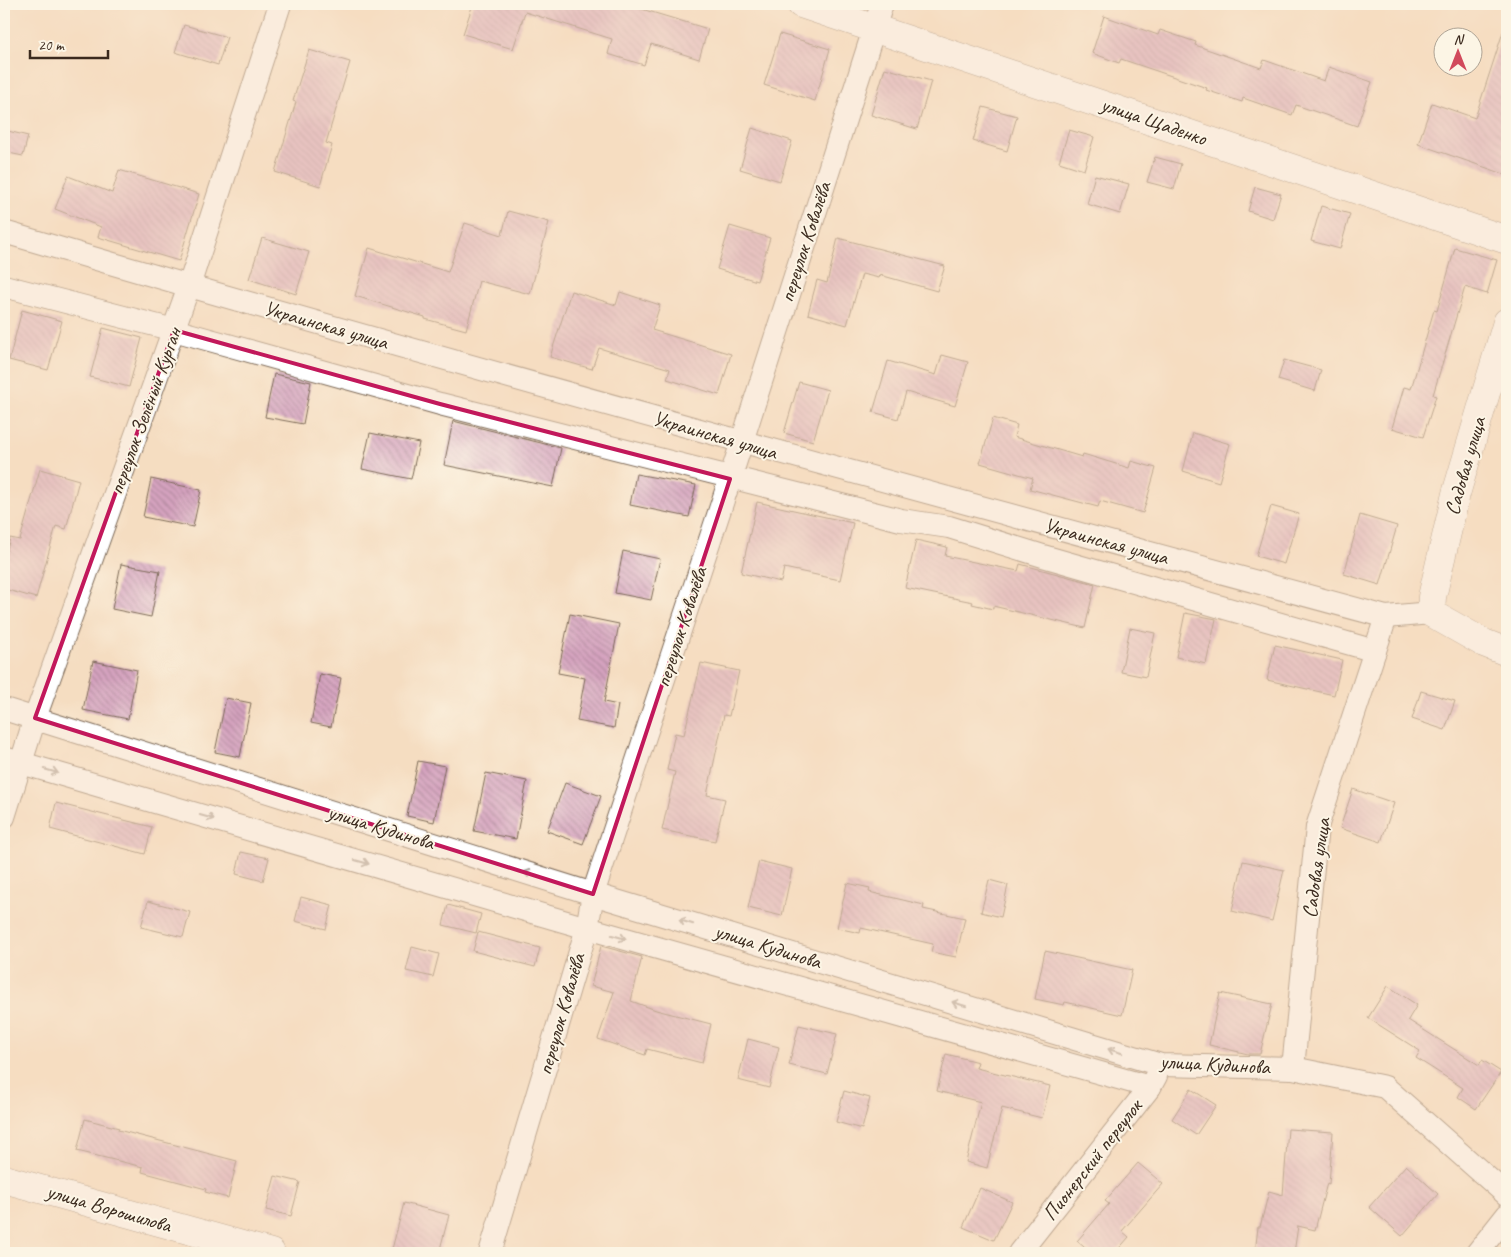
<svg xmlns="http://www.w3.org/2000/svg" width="1511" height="1257" font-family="Caveat,sans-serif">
<defs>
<pattern id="building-back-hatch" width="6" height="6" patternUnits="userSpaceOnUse" patternTransform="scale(1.25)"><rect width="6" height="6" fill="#d5a3bf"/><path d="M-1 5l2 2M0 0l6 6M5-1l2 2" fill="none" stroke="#ae859b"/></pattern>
</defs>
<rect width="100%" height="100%" fill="#fcf5e5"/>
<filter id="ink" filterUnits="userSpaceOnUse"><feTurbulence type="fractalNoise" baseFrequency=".02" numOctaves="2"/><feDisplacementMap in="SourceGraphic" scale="10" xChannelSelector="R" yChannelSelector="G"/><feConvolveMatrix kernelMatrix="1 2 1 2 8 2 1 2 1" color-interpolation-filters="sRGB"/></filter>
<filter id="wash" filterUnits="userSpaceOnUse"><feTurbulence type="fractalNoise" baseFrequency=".0096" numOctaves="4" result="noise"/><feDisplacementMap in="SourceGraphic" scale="20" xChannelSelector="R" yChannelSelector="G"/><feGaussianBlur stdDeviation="1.12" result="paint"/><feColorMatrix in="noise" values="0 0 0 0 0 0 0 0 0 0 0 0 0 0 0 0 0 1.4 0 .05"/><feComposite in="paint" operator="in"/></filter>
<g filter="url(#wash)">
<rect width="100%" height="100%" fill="#f5ddc1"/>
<g id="blocks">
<g fill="url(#building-back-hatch)">
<polygon points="473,4 625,4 708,29 699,59 651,44 644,65 608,54 612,39 525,12 513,49 463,34"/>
<polygon points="1104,16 1158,35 1160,30 1196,42 1195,45 1261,68 1264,60 1324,81 1329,67 1372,82 1357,126 1296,105 1292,115 1243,98 1242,102 1206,90 1207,88 1121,59 1119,63 1092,53"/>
<polygon points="184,25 227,37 218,65 175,52"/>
<polygon points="1503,32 1507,33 1507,175 1418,144 1432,103 1475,118"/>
<polygon points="780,34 830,49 815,101 764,85"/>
<polygon points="309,50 350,62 326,143 332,145 320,186 275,172 296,102 293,101"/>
<polygon points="885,68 931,81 917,129 871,115"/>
<polygon points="983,107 1017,116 1007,151 973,141"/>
<polygon points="752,128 792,141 780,181 740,169"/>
<polygon points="4,130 28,136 23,156 4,152"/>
<polygon points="1069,130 1094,137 1084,170 1059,162"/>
<polygon points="1155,157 1181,164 1174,189 1147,182"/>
<polygon points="119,170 199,194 179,261 98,237 101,227 55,209 68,176 112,193"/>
<polygon points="1095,175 1129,184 1120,214 1087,204"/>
<polygon points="1255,187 1281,194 1273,219 1248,211"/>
<polygon points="1321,206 1350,214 1340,249 1311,241"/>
<polygon points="508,211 549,222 530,294 479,281 466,330 425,319 425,317 355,296 369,248 448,272 465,223 502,235"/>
<polygon points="730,226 770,238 757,281 717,269"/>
<polygon points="262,238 309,252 296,294 249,279"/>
<polygon points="838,238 945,266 937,291 880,275 879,278 862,274 847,325 808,314 817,280 827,283"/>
<polygon points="1455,248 1497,260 1487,294 1465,287 1433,395 1436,396 1423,437 1392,428 1404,387 1411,389 1434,310 1437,311"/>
<polygon points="571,291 616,305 620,292 660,305 652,330 731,354 719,395 667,379 670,369 599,348 592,369 550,357"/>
<polygon points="22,310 62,321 48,370 9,360"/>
<polygon points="103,328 142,338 129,387 90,377"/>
<polygon points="942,355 968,362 955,406 906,392 898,419 873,412 888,361 936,375"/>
<polygon points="1284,360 1321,370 1315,391 1278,380"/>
<polygon points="274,374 311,382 303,424 265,417"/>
<polygon points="799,382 828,390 813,441 784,433"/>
<polygon points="993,418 1017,425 1014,437 1082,457 1083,454 1129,468 1131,461 1156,468 1143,513 1100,501 1098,507 1030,489 1033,478 980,463"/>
<polygon points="453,421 561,448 553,487 444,465"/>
<polygon points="370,433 419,443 411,479 362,469"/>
<polygon points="1193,433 1230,444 1219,482 1183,471"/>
<polygon points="40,469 79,480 66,529 56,526 36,598 4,589 4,561 10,538 20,540"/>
<polygon points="636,474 696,485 689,517 630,505"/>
<polygon points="151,479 201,490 193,527 143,517"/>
<polygon points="757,502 853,523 840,580 784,568 781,582 741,573"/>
<polygon points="1271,506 1299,514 1284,564 1256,556"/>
<polygon points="1360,515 1397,526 1380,585 1344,574"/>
<polygon points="916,540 947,547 945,556 1018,571 1020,564 1095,584 1085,628 993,606 993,609 972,604 973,602 905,588"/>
<polygon points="623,551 660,559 651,600 615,593"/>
<polygon points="121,564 160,571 151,617 112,609"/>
<polygon points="1185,613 1216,619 1206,664 1176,657"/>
<polygon points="570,614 619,624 604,702 618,705 614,728 577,721 585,678 558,673"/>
<polygon points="1130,628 1155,633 1146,677 1121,672"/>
<polygon points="1275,645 1342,660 1334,695 1267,680"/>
<polygon points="93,661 137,670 128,719 83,710"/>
<polygon points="701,663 739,671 729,716 724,715 707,795 725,799 715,841 662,830 675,772 667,770 675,733 684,735"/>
<polygon points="320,674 341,678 331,727 311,723"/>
<polygon points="1421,691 1455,701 1445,730 1412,719"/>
<polygon points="226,698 251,703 240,757 215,752"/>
<polygon points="418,761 445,766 434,822 407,816"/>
<polygon points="486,773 527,781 516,839 474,831"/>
<polygon points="565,783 601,796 583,844 547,831"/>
<polygon points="1353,789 1394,803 1381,842 1340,828"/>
<polygon points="56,803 152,827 145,854 50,829"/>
<polygon points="241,852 269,858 263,881 236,874"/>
<polygon points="759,861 792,869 782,916 748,908"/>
<polygon points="1243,861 1284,870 1272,921 1232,911"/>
<polygon points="989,880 1008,885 1001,917 981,912"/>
<polygon points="847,883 870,888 869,892 924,905 923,909 965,918 956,957 931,952 933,944 861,928 860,933 837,928"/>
<polygon points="301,897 332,905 326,929 295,921"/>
<polygon points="148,901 190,912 183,937 141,927"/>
<polygon points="448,905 481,914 476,933 443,925"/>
<polygon points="478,932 540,948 535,967 473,951"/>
<polygon points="601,946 642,957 631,1001 656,1010 711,1024 702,1063 647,1049 645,1055 598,1039 614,992 591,986"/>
<polygon points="412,947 439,954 433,977 406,971"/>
<polygon points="1045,951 1132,970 1122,1015 1065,1002 1064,1005 1035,999"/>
<polygon points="1388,986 1417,1005 1408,1020 1479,1065 1482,1060 1501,1072 1476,1109 1458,1097 1463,1088 1416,1058 1420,1051 1368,1018"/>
<polygon points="1220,993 1272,1004 1260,1054 1248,1054 1209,1045"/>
<polygon points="799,1025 837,1034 827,1074 789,1065"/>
<polygon points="748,1039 779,1047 769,1088 738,1080"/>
<polygon points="946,1054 978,1062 976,1068 1050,1086 1042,1118 1002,1108 987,1168 966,1162 981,1102 937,1091"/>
<polygon points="1191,1089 1216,1105 1196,1135 1172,1119"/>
<polygon points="844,1091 870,1098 862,1129 836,1122"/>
<polygon points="85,1119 119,1128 118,1130 237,1161 228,1198 205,1192 206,1189 142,1172 143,1167 77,1151"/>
<polygon points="1288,1129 1333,1132 1329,1184 1327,1183 1315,1230 1298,1226 1294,1253 1255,1253 1258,1227 1260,1227 1269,1191 1283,1195"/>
<polygon points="1138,1163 1163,1184 1122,1231 1129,1237 1115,1253 1091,1253 1077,1241 1109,1204 1105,1201"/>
<polygon points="1406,1165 1438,1194 1402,1236 1369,1207"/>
<polygon points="275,1176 300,1182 291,1216 266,1210"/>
<polygon points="980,1188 1012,1202 994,1240 963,1227"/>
<polygon points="404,1203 449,1215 439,1253 391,1253"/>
</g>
</g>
</g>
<g filter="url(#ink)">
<use href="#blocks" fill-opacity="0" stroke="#7c6957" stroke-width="1"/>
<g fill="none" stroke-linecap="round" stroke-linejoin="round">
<g stroke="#7c6957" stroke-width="24">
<g id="street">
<path d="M4 232C463 367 924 492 1386 617L1431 613"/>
<polyline points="4,286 174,330 440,404 901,520 949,527 1043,556 1375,651"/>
<polyline points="4,709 593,894 1161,1065 1293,1068 1385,1087 1507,1195"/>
<polyline points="4,758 587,928 1150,1087"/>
<polyline points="4,817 35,718 189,286 280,4"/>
<polyline points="1293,1068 1317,827 1386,617"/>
<polyline points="490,1253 587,928 593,894 730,479 882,4"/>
<polyline points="1019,1253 1150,1087 1156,1076"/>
<polyline points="1477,1253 1507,1215"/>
</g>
</g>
<g stroke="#7c6957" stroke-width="29">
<g id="secondary">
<polyline points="801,4 1507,240"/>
<polyline points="1507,322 1456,494 1432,597 1431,613 1484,643 1507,652"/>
<polyline points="4,1179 271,1253"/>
</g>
</g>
<use href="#street" stroke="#fff" stroke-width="22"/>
<use href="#secondary" stroke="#fff" stroke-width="28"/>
</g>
<defs><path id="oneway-shaft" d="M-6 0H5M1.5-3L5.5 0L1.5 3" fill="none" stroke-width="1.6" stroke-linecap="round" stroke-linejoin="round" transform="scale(1.25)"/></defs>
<g stroke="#a79f9a">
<use href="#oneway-shaft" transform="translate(51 771) rotate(16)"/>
<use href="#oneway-shaft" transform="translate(207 817) rotate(16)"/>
<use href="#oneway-shaft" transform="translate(362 862) rotate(16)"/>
<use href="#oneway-shaft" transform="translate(531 874) rotate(-163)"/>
<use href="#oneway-shaft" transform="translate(686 922) rotate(-163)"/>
<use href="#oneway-shaft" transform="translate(619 937) rotate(16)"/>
<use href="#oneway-shaft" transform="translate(959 1004) rotate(-163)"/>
<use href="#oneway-shaft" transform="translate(1115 1051) rotate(-163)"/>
</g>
</g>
<path d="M0 0H1511V1257H0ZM174 330 440 404 730 479 593 894 35 718Z" fill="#f5ddc1" fill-opacity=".55" fill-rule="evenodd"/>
<path fill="none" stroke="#c2185b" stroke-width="4" stroke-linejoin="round" d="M174 330 440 404 730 479 593 894 35 718Z"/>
<g text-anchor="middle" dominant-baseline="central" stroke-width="4" stroke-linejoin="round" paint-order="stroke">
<g font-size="21" fill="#3b2a1e" stroke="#fcf5e5">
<text transform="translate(1154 121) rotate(19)">улица Щаденко</text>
<text transform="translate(805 242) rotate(-72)">переулок Ковалёва</text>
<text transform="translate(326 325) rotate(16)">Украинская улица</text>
<text transform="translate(145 411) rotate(-70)">переулок Зелёный Курган</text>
<text transform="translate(715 435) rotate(16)">Украинская улица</text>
<text transform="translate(1465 466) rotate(-74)">Садовая улица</text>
<text transform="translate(1106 541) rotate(15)">Украинская улица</text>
<text transform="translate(681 627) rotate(-72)">переулок Ковалёва</text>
<text transform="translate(381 827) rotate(17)">улица Кудинова</text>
<text transform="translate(1316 868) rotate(-82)">Садовая улица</text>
<text transform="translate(768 946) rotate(17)">улица Кудинова</text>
<text transform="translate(561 1014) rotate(-74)">переулок Ковалёва</text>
<text transform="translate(1215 1064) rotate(3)">улица Кудинова</text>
<text transform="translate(1092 1160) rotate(-52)">Пионерский переулок</text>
<text transform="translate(109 1208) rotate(16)">улица Ворошилова</text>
</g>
</g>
<rect width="1511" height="1257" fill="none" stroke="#fcf5e5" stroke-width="20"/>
<g transform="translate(1458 52)"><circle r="24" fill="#fcf5e5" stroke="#afa495"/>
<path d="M0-4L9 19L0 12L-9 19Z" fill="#d1495b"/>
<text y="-8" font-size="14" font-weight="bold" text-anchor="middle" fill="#3b2a1e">N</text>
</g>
<path d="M30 50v8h78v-8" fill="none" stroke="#3b2a1e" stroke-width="2.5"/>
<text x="38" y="50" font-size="15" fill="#3b2a1e" stroke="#fcf5e5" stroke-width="4" paint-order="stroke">20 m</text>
</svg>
